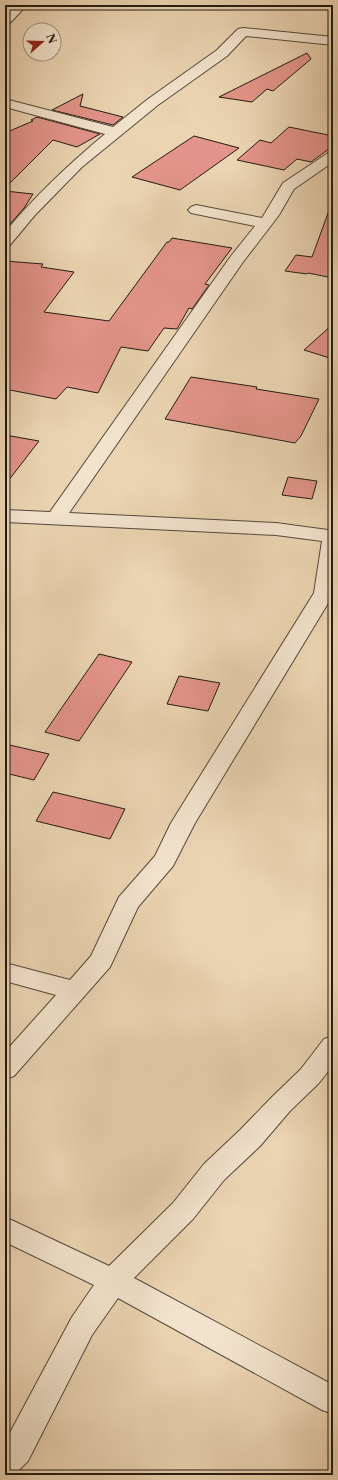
<svg xmlns="http://www.w3.org/2000/svg" width="338" height="1480" font-family="'Libre Caslon Text',serif">
<rect width="100%" height="100%" fill="#ebd4b2"/>
<filter id="stains"><feTurbulence type="fractalNoise" baseFrequency=".005" numOctaves="4"/><feColorMatrix values="0 0 0 0 .2 0 0 0 0 .09 0 0 0 0 .02 0 0 0 .5 -.17"/></filter>
<radialGradient id="worn" r=".72"><stop offset=".6" stop-color="#630" stop-opacity="0"/><stop offset="1" stop-color="#630" stop-opacity=".3"/></radialGradient>
<g fill="#e4958b" stroke="#221b12">
<polygon points="307,53 311,59 273,91 267,89 252,102 219,97"/>
<polygon points="83,94 80,106 123,117 113,125 52,110"/>
<polygon points="37,117 100,134 77,147 53,140 5,188 5,133 33,121 31,120"/>
<polygon points="289,127 333,136 333,146 311,162 297,159 284,170 237,160 260,140 271,143"/>
<polygon points="194,136 239,148 180,190 132,177"/>
<polygon points="5,191 33,194 24,208 5,230"/>
<polygon points="331,205 333,205 333,278 308,273 307,274 285,271 296,255 312,257"/>
<polygon points="172,238 232,248 205,284 209,285 192,309 189,308 177,329 164,328 148,351 121,347 98,393 67,387 56,399 5,389 5,261 43,264 41,267 74,272 44,312 109,321 167,242 169,242"/>
<polygon points="333,324 333,359 304,350"/>
<polygon points="191,377 257,387 256,389 319,399 301,436 295,443 165,419"/>
<polygon points="5,435 39,441 5,485"/>
<polygon points="288,477 317,481 312,499 282,495"/>
<polygon points="99,654 132,662 79,741 45,732"/>
<polygon points="179,676 220,683 208,711 167,704"/>
<polygon points="5,744 49,754 34,780 5,773"/>
<polygon points="53,792 125,809 110,839 36,821"/>
</g>
<g fill="none" stroke-linecap="round" stroke-linejoin="round">
<g stroke="#54493a" stroke-width="2">
<g id="street">
<polygon points="14,5 27,5 9,24 5,25 5,14"/>
<path d="M243 28 333 37V45L246 36 227 56 158 105 82 167 35 215 10 245 5 247V232C35 196 69 164 105 134L5 107V99L113 127 148 99 217 50 238 29Z"/>
<polygon points="333,152 333,162 294,189 279,215 243,262 69,513 276,523 328,530 333,529 333,595 195,823 173,866 138,907 110,967 14,1076 5,1079 5,1052 56,995 5,981 5,963 70,980 91,956 119,897 155,856 171,823 314,593 322,541 276,535 5,522 5,510 50,512 231,256 255,226 191,213 188,210 191,207 196,205 262,218 283,183 328,153"/>
<polygon points="333,1036 333,1065 319,1083 290,1111 260,1146 224,1180 193,1219 134,1278 333,1385 333,1414 322,1410 118,1298 92,1335 28,1461 16,1473 5,1475 5,1442 72,1317 94,1285 5,1242 5,1217 109,1266 173,1203 204,1164 240,1130 272,1097 301,1069 324,1039"/>
</g>
</g>
<use href="#street" fill="#f2e3cd" fill-rule="evenodd"/>
</g>
<rect width="338" height="1480" fill="none" stroke="#ebd4b2" stroke-width="20"/>
<rect x="6" y="6" width="326" height="1468" fill="none" stroke="#221b12" stroke-width="2"/>
<rect x="10" y="10" width="318" height="1460" fill="none" stroke="#221b12"/>
<g transform="translate(42 42) rotate(70)"><circle r="19" fill="#f2e3cd" stroke="#9f9382"/>
<path d="M0-3L7 15L0 10L-7 15Z" fill="#8f2418"/>
<text y="-6" font-size="11" font-weight="bold" text-anchor="middle" fill="#221b12">N</text>
</g>
<rect width="100%" height="100%" filter="url(#stains)"/>
<rect width="100%" height="100%" fill="url(#worn)"/>
</svg>
